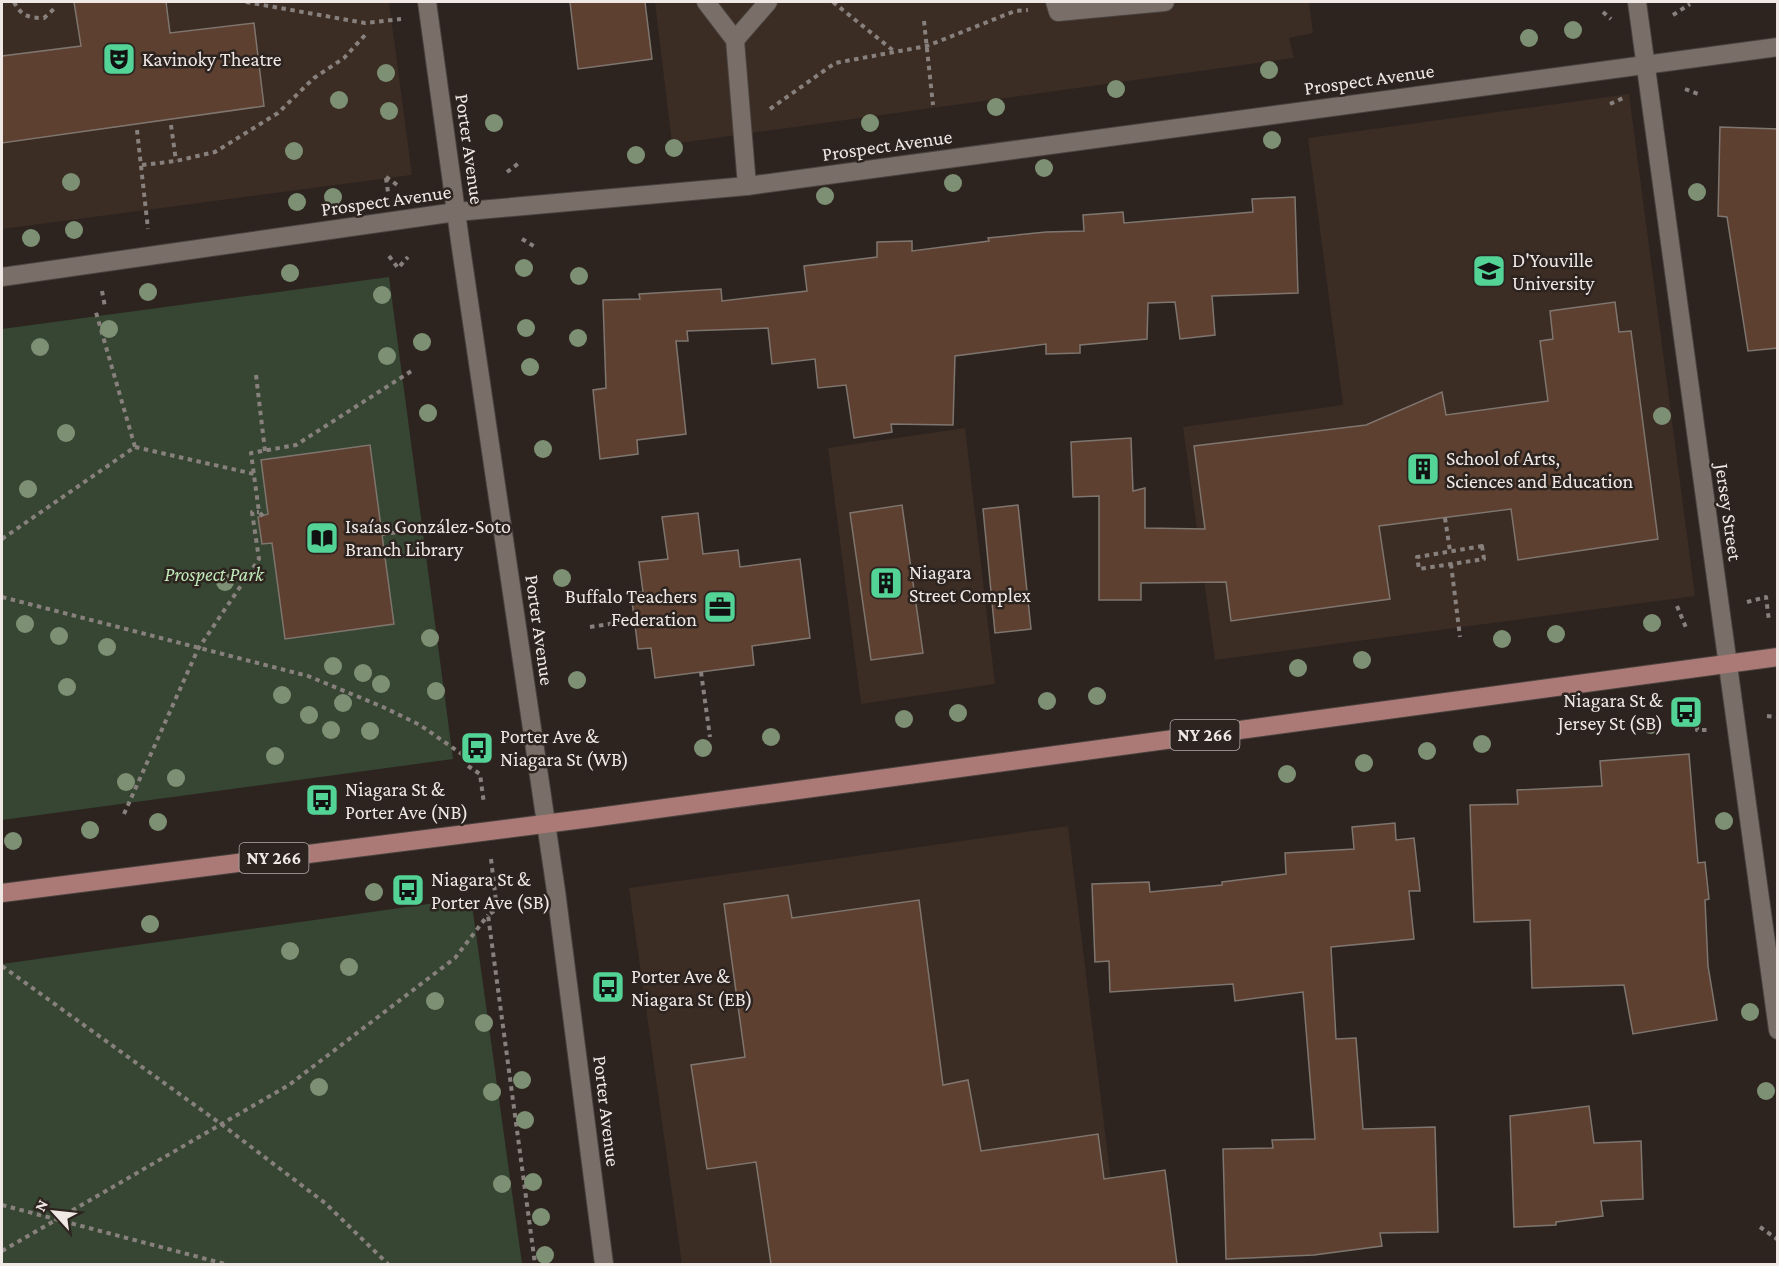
<svg xmlns="http://www.w3.org/2000/svg" width="1779" height="1266" font-family="'Crimson Pro',serif">
<rect width="100%" height="100%" fill="#2d2420"/>
<g fill="#3b2c24">
<polygon points="2,2 389,2 412,175 2,229"/>
<polygon points="655,2 1309,2 1313,33 1289,38 1294,58 672,144"/>
<polygon points="1629,94 1695,596 1215,660 1183,427 1343,405 1308,138"/>
<polygon points="965,428 995,684 861,704 828,448"/>
<polygon points="1068,826 1121,1264 682,1264 629,888"/>
</g>
<g fill="#364633">
<polygon points="389,277 453,759 2,820 2,329"/>
<polygon points="471,898 522,1264 2,1264 2,964"/>
</g>
<g fill="#5d4030" stroke="#7f756f" stroke-width="1.5">
<polygon points="74,2 166,2 170,33 254,23 264,106 2,143 2,56 81,46"/>
<polygon points="570,2 645,2 652,59 578,69"/>
<polygon points="1720,127 1778,129 1778,348 1748,351 1727,217 1718,216"/>
<polygon points="1295,197 1298,293 1212,296 1215,335 1180,339 1175,302 1148,303 1147,339 1080,345 1080,353 1046,354 1046,344 955,356 953,425 891,424 892,432 854,438 846,385 818,388 815,359 772,364 768,328 687,331 688,341 676,341 686,434 637,440 638,454 600,459 593,390 606,388 603,300 640,299 639,294 721,289 722,301 807,291 804,266 877,257 877,242 912,241 912,251 989,241 988,238 1046,232 1084,231 1083,215 1123,212 1124,223 1253,212 1252,199"/>
<polygon points="1615,302 1619,332 1631,331 1658,539 1518,560 1511,509 1379,526 1390,599 1231,621 1226,582 1141,583 1141,600 1099,600 1099,496 1073,497 1071,442 1131,438 1133,491 1145,488 1145,528 1205,529 1194,446 1366,425 1442,392 1446,415 1548,401 1540,341 1553,339 1550,311"/>
<polygon points="370,445 394,624 285,639 272,543 262,544 258,517 268,514 261,460"/>
<polygon points="902,505 923,653 871,660 850,513"/>
<polygon points="1018,505 1031,629 995,633 983,509"/>
<polygon points="698,513 703,554 738,550 740,567 800,559 810,638 752,646 754,665 655,678 651,648 638,649 631,593 643,592 639,562 668,559 662,517"/>
<polygon points="1689,754 1698,863 1705,862 1709,899 1705,900 1708,966 1717,1020 1633,1034 1624,985 1532,988 1530,920 1474,922 1470,805 1518,804 1517,790 1602,786 1600,761"/>
<polygon points="1395,823 1396,840 1414,838 1420,891 1409,891 1414,939 1331,947 1336,1039 1356,1038 1363,1129 1435,1127 1438,1232 1380,1233 1382,1246 1314,1255 1226,1259 1223,1149 1273,1148 1272,1140 1315,1139 1303,992 1235,1001 1233,984 1110,992 1109,961 1095,962 1092,884 1149,882 1150,892 1222,885 1222,882 1286,874 1285,853 1354,849 1352,827"/>
<polygon points="788,895 792,918 919,900 943,1085 968,1080 981,1151 1098,1134 1104,1179 1165,1170 1177,1264 771,1264 756,1162 707,1169 691,1065 745,1057 724,904"/>
<polygon points="1589,1106 1594,1143 1641,1141 1643,1199 1601,1201 1603,1216 1556,1222 1556,1225 1514,1227 1510,1116"/>
</g>
<g fill="none" stroke-linecap="round" stroke-linejoin="round">
<g stroke="#49423e" stroke-width="20">
<g id="minor">
<polyline points="427,2 461,248 556,891 604,1264"/>
<polyline points="706,2 735,40 747,186"/>
<polyline points="1055,2 1058,12 1165,2"/>
<polyline points="1637,2 1778,1030"/>
<polyline points="735,40 768,2"/>
<polyline points="2,277 456,212 747,186 1778,47"/>
</g>
</g>
<g stroke="#49423e" stroke-width="20">
<polyline id="major" points="2,893 591,818 1778,657"/>
</g>
<g stroke="#88807c" stroke-width="4" stroke-dasharray="4.5 4.5" stroke-linecap="butt">
<path d="M14 2C21 16 29 18 44 18L54 9"/>
<polyline points="246,2 365,23 401,19"/>
<polyline points="833,2 895,52"/>
<polyline points="1603,12 1611,19"/>
<polyline points="1673,15 1690,4"/>
<polyline points="924,21 933,105"/>
<polyline points="1685,89 1698,94"/>
<polyline points="1610,104 1623,98"/>
<polyline points="770,109 835,63 927,46 1015,11 1028,10"/>
<polyline points="171,125 176,161"/>
<polyline points="137,130 148,229"/>
<polyline points="142,165 176,161 215,152 278,113 314,78 344,58 366,34"/>
<polyline points="507,172 519,163"/>
<polyline points="386,177 400,187"/>
<polyline points="386,178 388,192"/>
<polyline points="522,239 537,248"/>
<polyline points="389,256 398,268 408,257"/>
<polyline points="102,291 105,307"/>
<polyline points="256,375 265,451"/>
<polyline points="135,447 254,474"/>
<polyline points="263,516 259,512 251,453 296,445 413,370"/>
<polyline points="1445,518 1450,551"/>
<polyline points="382,534 457,525"/>
<polyline points="2,539 135,447 95,309"/>
<polygon points="1482,546 1484,559 1419,569 1417,557"/>
<polyline points="1451,564 1460,637"/>
<polyline points="2,597 308,676 383,707 420,725 466,757"/>
<polyline points="1747,602 1766,597 1769,621"/>
<polyline points="1677,606 1687,630"/>
<polyline points="590,627 635,620"/>
<polyline points="701,672 710,737"/>
<polyline points="1698,708 1697,730 1710,730"/>
<polyline points="1767,716 1778,717"/>
<polyline points="468,766 480,774 484,804"/>
<polyline points="124,814 198,649 259,559 252,512 259,512"/>
<polyline points="491,859 497,909 488,915 535,1264"/>
<polyline points="2,966 221,1124 325,1203 388,1264"/>
<polyline points="2,1205 225,1264"/>
<polyline points="1760,1227 1777,1239"/>
<polyline points="2,1251 289,1085 455,958 488,915"/>
</g>
<use href="#minor" stroke="#796e68" stroke-width="18"/>
<use href="#major" stroke="#ac7a76" stroke-width="18"/>
</g>
<g fill="#7d9074">
<circle cx="1573" cy="30" r="9"/>
<circle cx="1529" cy="38" r="9"/>
<circle cx="1269" cy="70" r="9"/>
<circle cx="386" cy="73" r="9"/>
<circle cx="1116" cy="89" r="9"/>
<circle cx="339" cy="100" r="9"/>
<circle cx="996" cy="107" r="9"/>
<circle cx="389" cy="111" r="9"/>
<circle cx="494" cy="123" r="9"/>
<circle cx="870" cy="123" r="9"/>
<circle cx="1272" cy="140" r="9"/>
<circle cx="674" cy="148" r="9"/>
<circle cx="294" cy="151" r="9"/>
<circle cx="636" cy="155" r="9"/>
<circle cx="1044" cy="168" r="9"/>
<circle cx="71" cy="182" r="9"/>
<circle cx="953" cy="183" r="9"/>
<circle cx="1697" cy="192" r="9"/>
<circle cx="825" cy="196" r="9"/>
<circle cx="333" cy="197" r="9"/>
<circle cx="297" cy="202" r="9"/>
<circle cx="74" cy="230" r="9"/>
<circle cx="31" cy="238" r="9"/>
<circle cx="524" cy="268" r="9"/>
<circle cx="290" cy="273" r="9"/>
<circle cx="579" cy="276" r="9"/>
<circle cx="148" cy="292" r="9"/>
<circle cx="382" cy="295" r="9"/>
<circle cx="526" cy="328" r="9"/>
<circle cx="109" cy="329" r="9"/>
<circle cx="578" cy="338" r="9"/>
<circle cx="422" cy="342" r="9"/>
<circle cx="40" cy="347" r="9"/>
<circle cx="387" cy="356" r="9"/>
<circle cx="530" cy="367" r="9"/>
<circle cx="428" cy="413" r="9"/>
<circle cx="1662" cy="416" r="9"/>
<circle cx="66" cy="433" r="9"/>
<circle cx="543" cy="449" r="9"/>
<circle cx="28" cy="489" r="9"/>
<circle cx="562" cy="578" r="9"/>
<circle cx="225" cy="582" r="9"/>
<circle cx="1652" cy="623" r="9"/>
<circle cx="25" cy="624" r="9"/>
<circle cx="1556" cy="634" r="9"/>
<circle cx="59" cy="636" r="9"/>
<circle cx="430" cy="638" r="9"/>
<circle cx="1502" cy="639" r="9"/>
<circle cx="107" cy="647" r="9"/>
<circle cx="1362" cy="660" r="9"/>
<circle cx="333" cy="666" r="9"/>
<circle cx="1298" cy="668" r="9"/>
<circle cx="363" cy="673" r="9"/>
<circle cx="577" cy="680" r="9"/>
<circle cx="381" cy="684" r="9"/>
<circle cx="67" cy="687" r="9"/>
<circle cx="436" cy="691" r="9"/>
<circle cx="282" cy="695" r="9"/>
<circle cx="1097" cy="696" r="9"/>
<circle cx="1047" cy="701" r="9"/>
<circle cx="343" cy="703" r="9"/>
<circle cx="958" cy="713" r="9"/>
<circle cx="309" cy="715" r="9"/>
<circle cx="904" cy="719" r="9"/>
<circle cx="1651" cy="725" r="9"/>
<circle cx="331" cy="730" r="9"/>
<circle cx="370" cy="731" r="9"/>
<circle cx="771" cy="737" r="9"/>
<circle cx="1482" cy="744" r="9"/>
<circle cx="703" cy="748" r="9"/>
<circle cx="1427" cy="751" r="9"/>
<circle cx="275" cy="756" r="9"/>
<circle cx="1364" cy="763" r="9"/>
<circle cx="1287" cy="774" r="9"/>
<circle cx="176" cy="778" r="9"/>
<circle cx="126" cy="782" r="9"/>
<circle cx="1724" cy="821" r="9"/>
<circle cx="158" cy="822" r="9"/>
<circle cx="90" cy="830" r="9"/>
<circle cx="13" cy="841" r="9"/>
<circle cx="374" cy="892" r="9"/>
<circle cx="150" cy="924" r="9"/>
<circle cx="290" cy="951" r="9"/>
<circle cx="349" cy="967" r="9"/>
<circle cx="435" cy="1001" r="9"/>
<circle cx="1750" cy="1012" r="9"/>
<circle cx="484" cy="1023" r="9"/>
<circle cx="522" cy="1080" r="9"/>
<circle cx="319" cy="1087" r="9"/>
<circle cx="1766" cy="1091" r="9"/>
<circle cx="492" cy="1092" r="9"/>
<circle cx="525" cy="1120" r="9"/>
<circle cx="533" cy="1182" r="9"/>
<circle cx="502" cy="1184" r="9"/>
<circle cx="541" cy="1217" r="9"/>
<circle cx="545" cy="1255" r="9"/>
</g>
<defs>
<g id="theatre-square" transform="scale(1.725)"><rect x="-9" y="-9" width="18" height="18" rx="4" fill="#53d396" stroke="#2d2420"/><path d="M-5-5.5Q0-4 5-5.5V0Q5 5 0 6Q-5 5-5 0ZM-3.3-2.5H-1v1.5H-3.3ZM1-2.5H3.3v1.5H1ZM-2.8 1Q0 5.5 2.8 1Z" fill="#111"/></g>
<g id="university-square" transform="scale(1.725)"><rect x="-9" y="-9" width="18" height="18" rx="4" fill="#53d396" stroke="#2d2420"/><path d="M0-5L7-2L0 1L-7-2ZM-4 1L0 2.5L4 1V4Q0 6-4 4Z" fill="#111"/></g>
<g id="building-square" transform="scale(1.725)"><rect x="-9" y="-9" width="18" height="18" rx="4" fill="#53d396" stroke="#2d2420"/><path d="M-4-6H4V6H1V3H-1V6H-4ZM-2.5-4.3h1.7v1.8h-1.7ZM.8-4.3h1.7v1.8H.8ZM-2.5-1h1.7V.8h-1.7ZM.8-1h1.7V.8H.8Z" fill="#111"/></g>
<g id="library-square" transform="scale(1.725)"><rect x="-9" y="-9" width="18" height="18" rx="4" fill="#53d396" stroke="#2d2420"/><path d="M-6-4Q-3-5.5-.7-3.5V5Q-3 3-6 4ZM6-4Q3-5.5 .7-3.5V5Q3 3 6 4Z" fill="#111"/></g>
<g id="office-square" transform="scale(1.725)"><rect x="-9" y="-9" width="18" height="18" rx="4" fill="#53d396" stroke="#2d2420"/><path d="M-6-3h4V-5.5h4V-3h4V5H-6ZM-1-4.5V-3h2v-1.5ZM-6 0V1H6V0Z" fill="#111"/></g>
<g id="bus-square" transform="scale(1.725)"><rect x="-9" y="-9" width="18" height="18" rx="4" fill="#53d396" stroke="#2d2420"/><path d="M-5-6H5V4H4V6H2V4H-2V6H-4V4H-5ZM-3.5-4V0h7V-4ZM-3.5 1.2v1.5H-2V1.2ZM2 1.2v1.5H3.5V1.2Z" fill="#111"/></g>
</defs>
<g fill-rule="evenodd">
<use href="#theatre-square" x="119" y="59"/>
<use href="#university-square" x="1489" y="271"/>
<use href="#building-square" x="1423" y="469"/>
<use href="#library-square" x="322" y="538"/>
<use href="#building-square" x="886" y="583"/>
<use href="#office-square" x="720" y="607"/>
<use href="#bus-square" x="1686" y="712"/>
<use href="#bus-square" x="477" y="748"/>
<use href="#bus-square" x="322" y="800"/>
<use href="#bus-square" x="408" y="890"/>
<use href="#bus-square" x="608" y="987"/>
</g>
<g text-anchor="middle" dominant-baseline="central" stroke-width="5" stroke-linejoin="round" paint-order="stroke">
<g fill="#2d2420" stroke="#b5adaa" stroke-width="1.5">
<rect x="1170.5" y="720" width="69" height="30" rx="4.5"/>
<rect x="239.5" y="843" width="69" height="30" rx="4.5"/>
</g>
<g font-size="18" font-weight="bold" fill="#efe8e5">
<text x="1205" y="735">NY 266</text>
<text x="274" y="858">NY 266</text>
</g>
<g font-size="20" fill="#efe8e5" stroke="#2d2420" text-anchor="start">
<text x="142" y="59">Kavinoky Theatre</text>
<text x="1512" y="260">D'Youville<tspan x="1512" dy="23">University</tspan></text>
<text x="1446" y="458">School of Arts,<tspan x="1446" dy="23">Sciences and Education</tspan></text>
<text x="345" y="526">Isaías González-Soto<tspan x="345" dy="23">Branch Library</tspan></text>
<text x="909" y="572">Niagara<tspan x="909" dy="23">Street Complex</tspan></text>
<text x="697" y="596" text-anchor="end">Buffalo Teachers<tspan x="697" dy="23">Federation</tspan></text>
<text x="1663" y="700" text-anchor="end">Niagara St &amp;<tspan x="1663" dy="23">Jersey St (SB)</tspan></text>
<text x="500" y="736">Porter Ave &amp;<tspan x="500" dy="23">Niagara St (WB)</tspan></text>
<text x="345" y="789">Niagara St &amp;<tspan x="345" dy="23">Porter Ave (NB)</tspan></text>
<text x="431" y="879">Niagara St &amp;<tspan x="431" dy="23">Porter Ave (SB)</tspan></text>
<text x="631" y="976">Porter Ave &amp;<tspan x="631" dy="23">Niagara St (EB)</tspan></text>
</g>
<g font-size="20" fill="#efe8e5" stroke="#2d2420">
<text transform="translate(1369 79) rotate(-8)">Prospect Avenue</text>
<text transform="translate(887 145) rotate(-8)">Prospect Avenue</text>
<text transform="translate(470 149) rotate(82)">Porter Avenue</text>
<text transform="translate(386 200) rotate(-8)">Prospect Avenue</text>
<text transform="translate(1729 512) rotate(82)">Jersey Street</text>
<text transform="translate(540 630) rotate(82)">Porter Avenue</text>
<text transform="translate(607 1111) rotate(83)">Porter Avenue</text>
</g>
<g font-size="20" font-style="italic" fill="#bfe8b8" stroke="#2d2420">
<text x="214" y="574">Prospect Park</text>
</g>
</g>
<rect width="1779" height="1266" fill="none" stroke="#efe8e5" stroke-width="6"/>
<g transform="translate(54 1212) rotate(297)" stroke="#2d2420" stroke-width="4.5" paint-order="stroke">
<path d="M0-4.5L10 22L0 15L-10 22Z" fill="#efe8e5"/>
<text y="-9" font-size="16" font-weight="bold" text-anchor="middle" fill="#efe8e5">N</text>
</g>
</svg>
